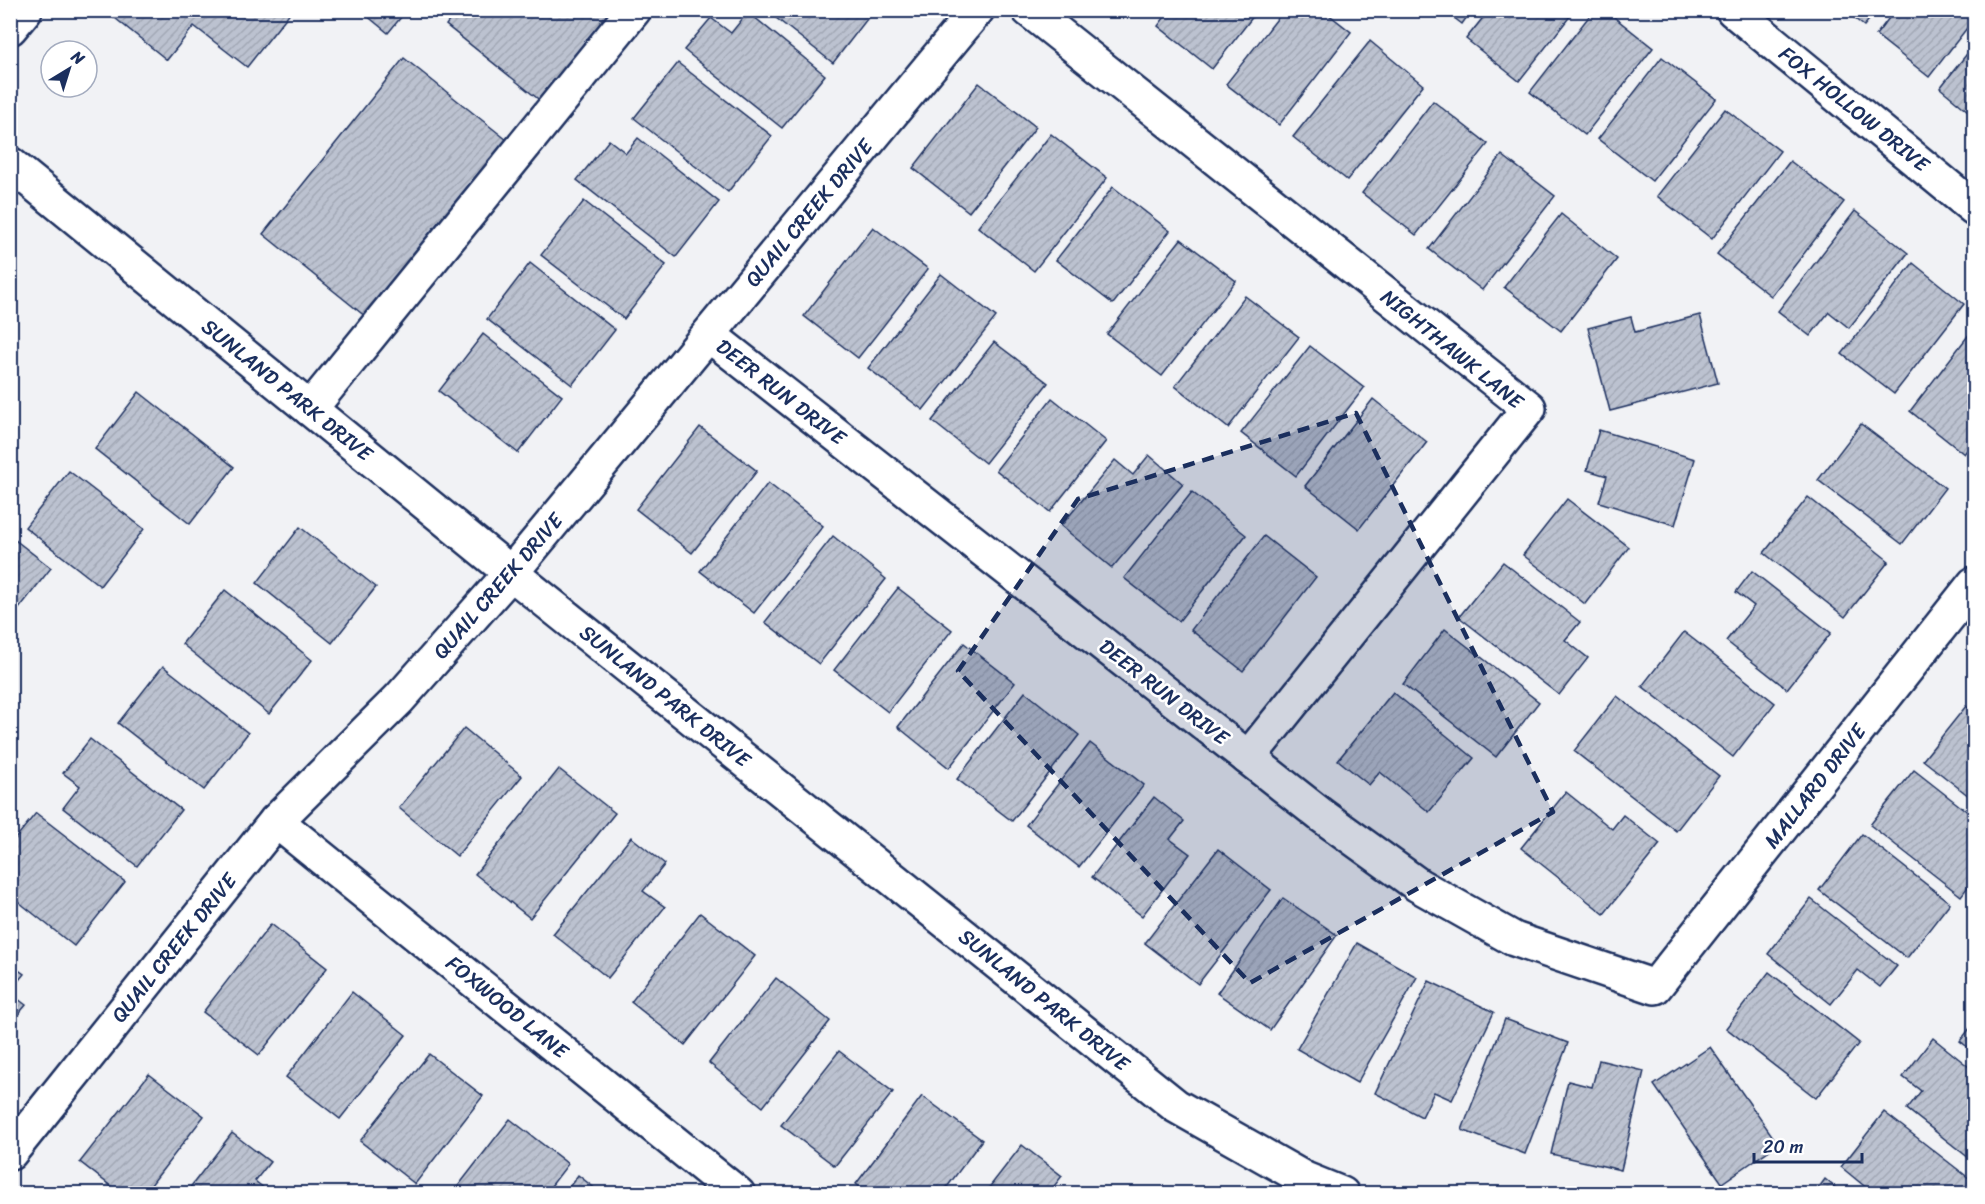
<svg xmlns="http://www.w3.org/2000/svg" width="1985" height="1204" font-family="Sriracha,sans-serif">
<defs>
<pattern id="building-hatch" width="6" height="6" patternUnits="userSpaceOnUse" patternTransform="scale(1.5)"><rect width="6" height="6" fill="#bcc2d0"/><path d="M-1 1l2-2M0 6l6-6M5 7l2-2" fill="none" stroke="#a1a7b5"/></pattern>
</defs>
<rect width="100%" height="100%" fill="#f1f2f5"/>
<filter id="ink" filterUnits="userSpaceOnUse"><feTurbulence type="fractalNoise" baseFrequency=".0167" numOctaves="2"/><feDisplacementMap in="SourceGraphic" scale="12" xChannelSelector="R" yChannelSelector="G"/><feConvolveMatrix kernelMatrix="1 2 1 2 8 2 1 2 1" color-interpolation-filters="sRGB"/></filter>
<g filter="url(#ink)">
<g fill="url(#building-hatch)" stroke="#1b2f5e" stroke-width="1.5">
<polygon points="105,10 292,10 247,67 194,26 167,60"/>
<polygon points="360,10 407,10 388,33"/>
<polygon points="457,10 616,10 542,102 446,25"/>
<polygon points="766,10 874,10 833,63"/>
<polygon points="1170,10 1258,10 1212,69 1158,26"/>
<polygon points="1284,10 1323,10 1351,32 1279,125 1226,84"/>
<polygon points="1444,10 1472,10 1462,24"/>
<polygon points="1489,10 1575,10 1519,81 1466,39"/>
<polygon points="1594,10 1605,10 1653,48 1585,135 1530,92"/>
<polygon points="1844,10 1877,10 1864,26"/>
<polygon points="1895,10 1974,10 1974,19 1929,77 1876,35"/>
<polygon points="748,12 825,75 782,128 684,50 711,18 731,33"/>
<polygon points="1370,41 1423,85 1347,180 1293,137"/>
<polygon points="1974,45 1974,116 1940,88"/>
<polygon points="1662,57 1716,99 1652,181 1598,139"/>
<polygon points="404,58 507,140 366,317 263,234"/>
<polygon points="678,63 772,136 728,192 634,118"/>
<polygon points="979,83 1036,127 969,212 913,168"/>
<polygon points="1433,101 1488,144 1416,235 1362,193"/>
<polygon points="1725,109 1780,151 1712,239 1657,196"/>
<polygon points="1051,134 1107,178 1034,271 978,227"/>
<polygon points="638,138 719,202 676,257 577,180 609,140 626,153"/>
<polygon points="1502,155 1555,196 1482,290 1429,249"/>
<polygon points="1790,161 1844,202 1771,296 1717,254"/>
<polygon points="1113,187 1170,231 1113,304 1056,260"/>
<polygon points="584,201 666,265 624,319 541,255"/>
<polygon points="1855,211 1908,253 1849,328 1829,312 1810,336 1778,311"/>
<polygon points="1561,214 1617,259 1561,331 1504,287"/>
<polygon points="873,227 928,269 858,358 804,316"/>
<polygon points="1181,239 1236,281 1162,376 1107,334"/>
<polygon points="530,263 615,330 572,385 487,319"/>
<polygon points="1913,263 1964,304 1894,394 1842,354"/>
<polygon points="941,274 996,317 923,410 868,368"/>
<polygon points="1245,296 1299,337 1228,428 1175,386"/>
<polygon points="1700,315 1718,383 1610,411 1588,328 1631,317 1635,332"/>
<polygon points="1974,328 1974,441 1964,454 1910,411"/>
<polygon points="483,334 562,396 518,453 439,391"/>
<polygon points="994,342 1048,383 985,463 932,421"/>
<polygon points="1310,346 1364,388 1296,476 1241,433"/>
<polygon points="139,392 234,467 190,524 95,449"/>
<polygon points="1052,398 1106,441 1050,512 996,470"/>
<polygon points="1373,399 1427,442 1359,529 1305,486"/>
<polygon points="1861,424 1945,488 1902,544 1818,480"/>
<polygon points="700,427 757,471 692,553 636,509"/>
<polygon points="1599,430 1695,459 1675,525 1599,502 1607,476 1587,470"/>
<polygon points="1149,455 1183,484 1112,568 1061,526 1115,460 1133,475"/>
<polygon points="69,471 144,529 100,586 25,527"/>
<polygon points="768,483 823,526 754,613 700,571"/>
<polygon points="1192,492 1246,535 1179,621 1124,578"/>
<polygon points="1808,497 1889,561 1845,617 1764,553"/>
<polygon points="1567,499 1629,547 1585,604 1523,555"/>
<polygon points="300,527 376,587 332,643 257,583"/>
<polygon points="10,536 51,568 10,620"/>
<polygon points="833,536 886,579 819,664 765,622"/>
<polygon points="1264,536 1316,577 1243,671 1191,630"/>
<polygon points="1503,562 1580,622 1565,640 1588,658 1559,695 1459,617"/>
<polygon points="1752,571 1831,633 1787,689 1726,641 1754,606 1736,592"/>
<polygon points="898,588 952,630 888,712 834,670"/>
<polygon points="225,590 312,660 269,714 182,644"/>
<polygon points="1445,629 1539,702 1496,757 1403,684"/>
<polygon points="1684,632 1775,703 1733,757 1642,686"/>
<polygon points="964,643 1015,683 949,768 898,727"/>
<polygon points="163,666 248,733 204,790 118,723"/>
<polygon points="1025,692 1079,735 1012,821 957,779"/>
<polygon points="1393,692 1474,758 1429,812 1380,772 1369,785 1338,760"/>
<polygon points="1617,696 1719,776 1676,831 1574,751"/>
<polygon points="1966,706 1974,713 1974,800 1923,760"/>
<polygon points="464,728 522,776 457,856 399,808"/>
<polygon points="90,739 181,810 137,866 63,808 80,786 63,773"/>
<polygon points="1090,743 1144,785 1079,867 1026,825"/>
<polygon points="559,769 615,813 530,918 475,874"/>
<polygon points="1914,770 1974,817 1974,879 1961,896 1870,825"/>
<polygon points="1566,792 1612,829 1623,815 1660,844 1604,914 1521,848"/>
<polygon points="1154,797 1184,821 1170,839 1190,854 1142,916 1092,877"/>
<polygon points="36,813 125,882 74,946 10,895 10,845"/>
<polygon points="1862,834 1950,903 1907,958 1819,890"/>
<polygon points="631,837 665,864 643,891 665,907 608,978 553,934"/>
<polygon points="1218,849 1271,890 1198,984 1145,943"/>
<polygon points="1283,898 1337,935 1270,1030 1217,993"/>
<polygon points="1811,899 1897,966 1880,987 1858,970 1831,1004 1768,954"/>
<polygon points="700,913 755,956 685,1045 631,1002"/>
<polygon points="271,924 327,968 259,1055 203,1012"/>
<polygon points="1357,943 1417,977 1357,1083 1297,1049"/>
<polygon points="10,964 24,974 10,991"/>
<polygon points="1769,972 1859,1043 1816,1098 1726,1028"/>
<polygon points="776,978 830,1021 763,1107 709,1063"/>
<polygon points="1429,981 1494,1012 1452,1100 1434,1092 1422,1117 1375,1093"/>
<polygon points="352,992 406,1035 340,1119 286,1077"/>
<polygon points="10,993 26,1005 10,1024"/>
<polygon points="1505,1019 1568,1043 1525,1154 1462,1130"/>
<polygon points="1974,1023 1974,1052 1960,1041"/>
<polygon points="1933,1038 1974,1071 1974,1162 1907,1109 1921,1091 1903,1077"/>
<polygon points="1710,1047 1778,1144 1722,1183 1654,1085"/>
<polygon points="839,1051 893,1092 835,1166 781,1125"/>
<polygon points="429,1054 483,1096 415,1184 360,1141"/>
<polygon points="1599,1060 1644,1071 1621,1170 1551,1154 1568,1081 1592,1087"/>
<polygon points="149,1074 204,1116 144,1194 121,1194 80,1162"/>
<polygon points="922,1096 982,1140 942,1194 868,1194 856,1184"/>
<polygon points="1884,1112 1974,1182 1974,1186 1969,1194 1874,1194 1841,1167"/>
<polygon points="510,1119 568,1164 545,1194 452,1194"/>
<polygon points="232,1133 270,1162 255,1181 271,1194 185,1194"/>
<polygon points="1022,1145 1062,1176 1048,1194 984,1194"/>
<polygon points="578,1175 602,1194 564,1194"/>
<polygon points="1825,1179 1843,1194 1814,1194"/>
</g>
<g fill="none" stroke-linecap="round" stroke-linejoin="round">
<g stroke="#1b2f5e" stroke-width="38">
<g id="minor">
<polyline points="1029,10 1529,408 1248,758"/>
<polyline points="1733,10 1974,208"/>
<polyline points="10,28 25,10"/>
<polyline points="10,164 511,573 1176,1106 1305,1179 1342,1194"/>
<polyline points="709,335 1321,815 1418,885 1514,939 1655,987 1974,584"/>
<polyline points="310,409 634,10"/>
<polyline points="276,821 738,1194"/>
<polyline points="10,1153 276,821 399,699 511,573 977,10"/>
</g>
</g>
<use href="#minor" stroke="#fff" stroke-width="33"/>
</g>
</g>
<path fill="#1b2f5e" fill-opacity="0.2" stroke="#1b2f5e" stroke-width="4.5" stroke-dasharray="12 8" stroke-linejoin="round" d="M1356 413 1553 812 1250 983 958 671 1078 499Z"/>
<g text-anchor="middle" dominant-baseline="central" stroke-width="5" stroke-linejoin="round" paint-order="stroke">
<g font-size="21" fill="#1b2f5e" stroke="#fff">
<text transform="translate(1854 109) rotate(39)">FOX HOLLOW DRIVE</text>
<text transform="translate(809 213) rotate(-50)">QUAIL CREEK DRIVE</text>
<text transform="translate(1452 349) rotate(39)">NIGHTHAWK LANE</text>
<text transform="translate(287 390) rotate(39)">SUNLAND PARK DRIVE</text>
<text transform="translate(781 392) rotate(38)">DEER RUN DRIVE</text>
<text transform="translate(498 586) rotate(-49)">QUAIL CREEK DRIVE</text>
<text transform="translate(1164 692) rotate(38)">DEER RUN DRIVE</text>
<text transform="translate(665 696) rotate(39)">SUNLAND PARK DRIVE</text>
<text transform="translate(1815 786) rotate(-52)">MALLARD DRIVE</text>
<text transform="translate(174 948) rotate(-51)">QUAIL CREEK DRIVE</text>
<text transform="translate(1044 1000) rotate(39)">SUNLAND PARK DRIVE</text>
<text transform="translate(507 1007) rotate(39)">FOXWOOD LANE</text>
</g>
</g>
<rect width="1985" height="1204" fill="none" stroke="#fff" stroke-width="36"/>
<rect x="18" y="18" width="1949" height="1168" fill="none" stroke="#1b2f5e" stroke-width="2" filter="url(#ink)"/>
<g transform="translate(69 69) rotate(38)"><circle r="28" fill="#ffffff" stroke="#a4acbf" stroke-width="1.5"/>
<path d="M0-4.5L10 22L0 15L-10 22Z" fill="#1b2f5e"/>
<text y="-9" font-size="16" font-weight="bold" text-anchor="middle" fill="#1b2f5e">N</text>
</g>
<path d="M1754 1153v9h108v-9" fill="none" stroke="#1b2f5e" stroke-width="3"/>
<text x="1763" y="1153" font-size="18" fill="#1b2f5e" stroke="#ffffff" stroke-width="4.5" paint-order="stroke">20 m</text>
</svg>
